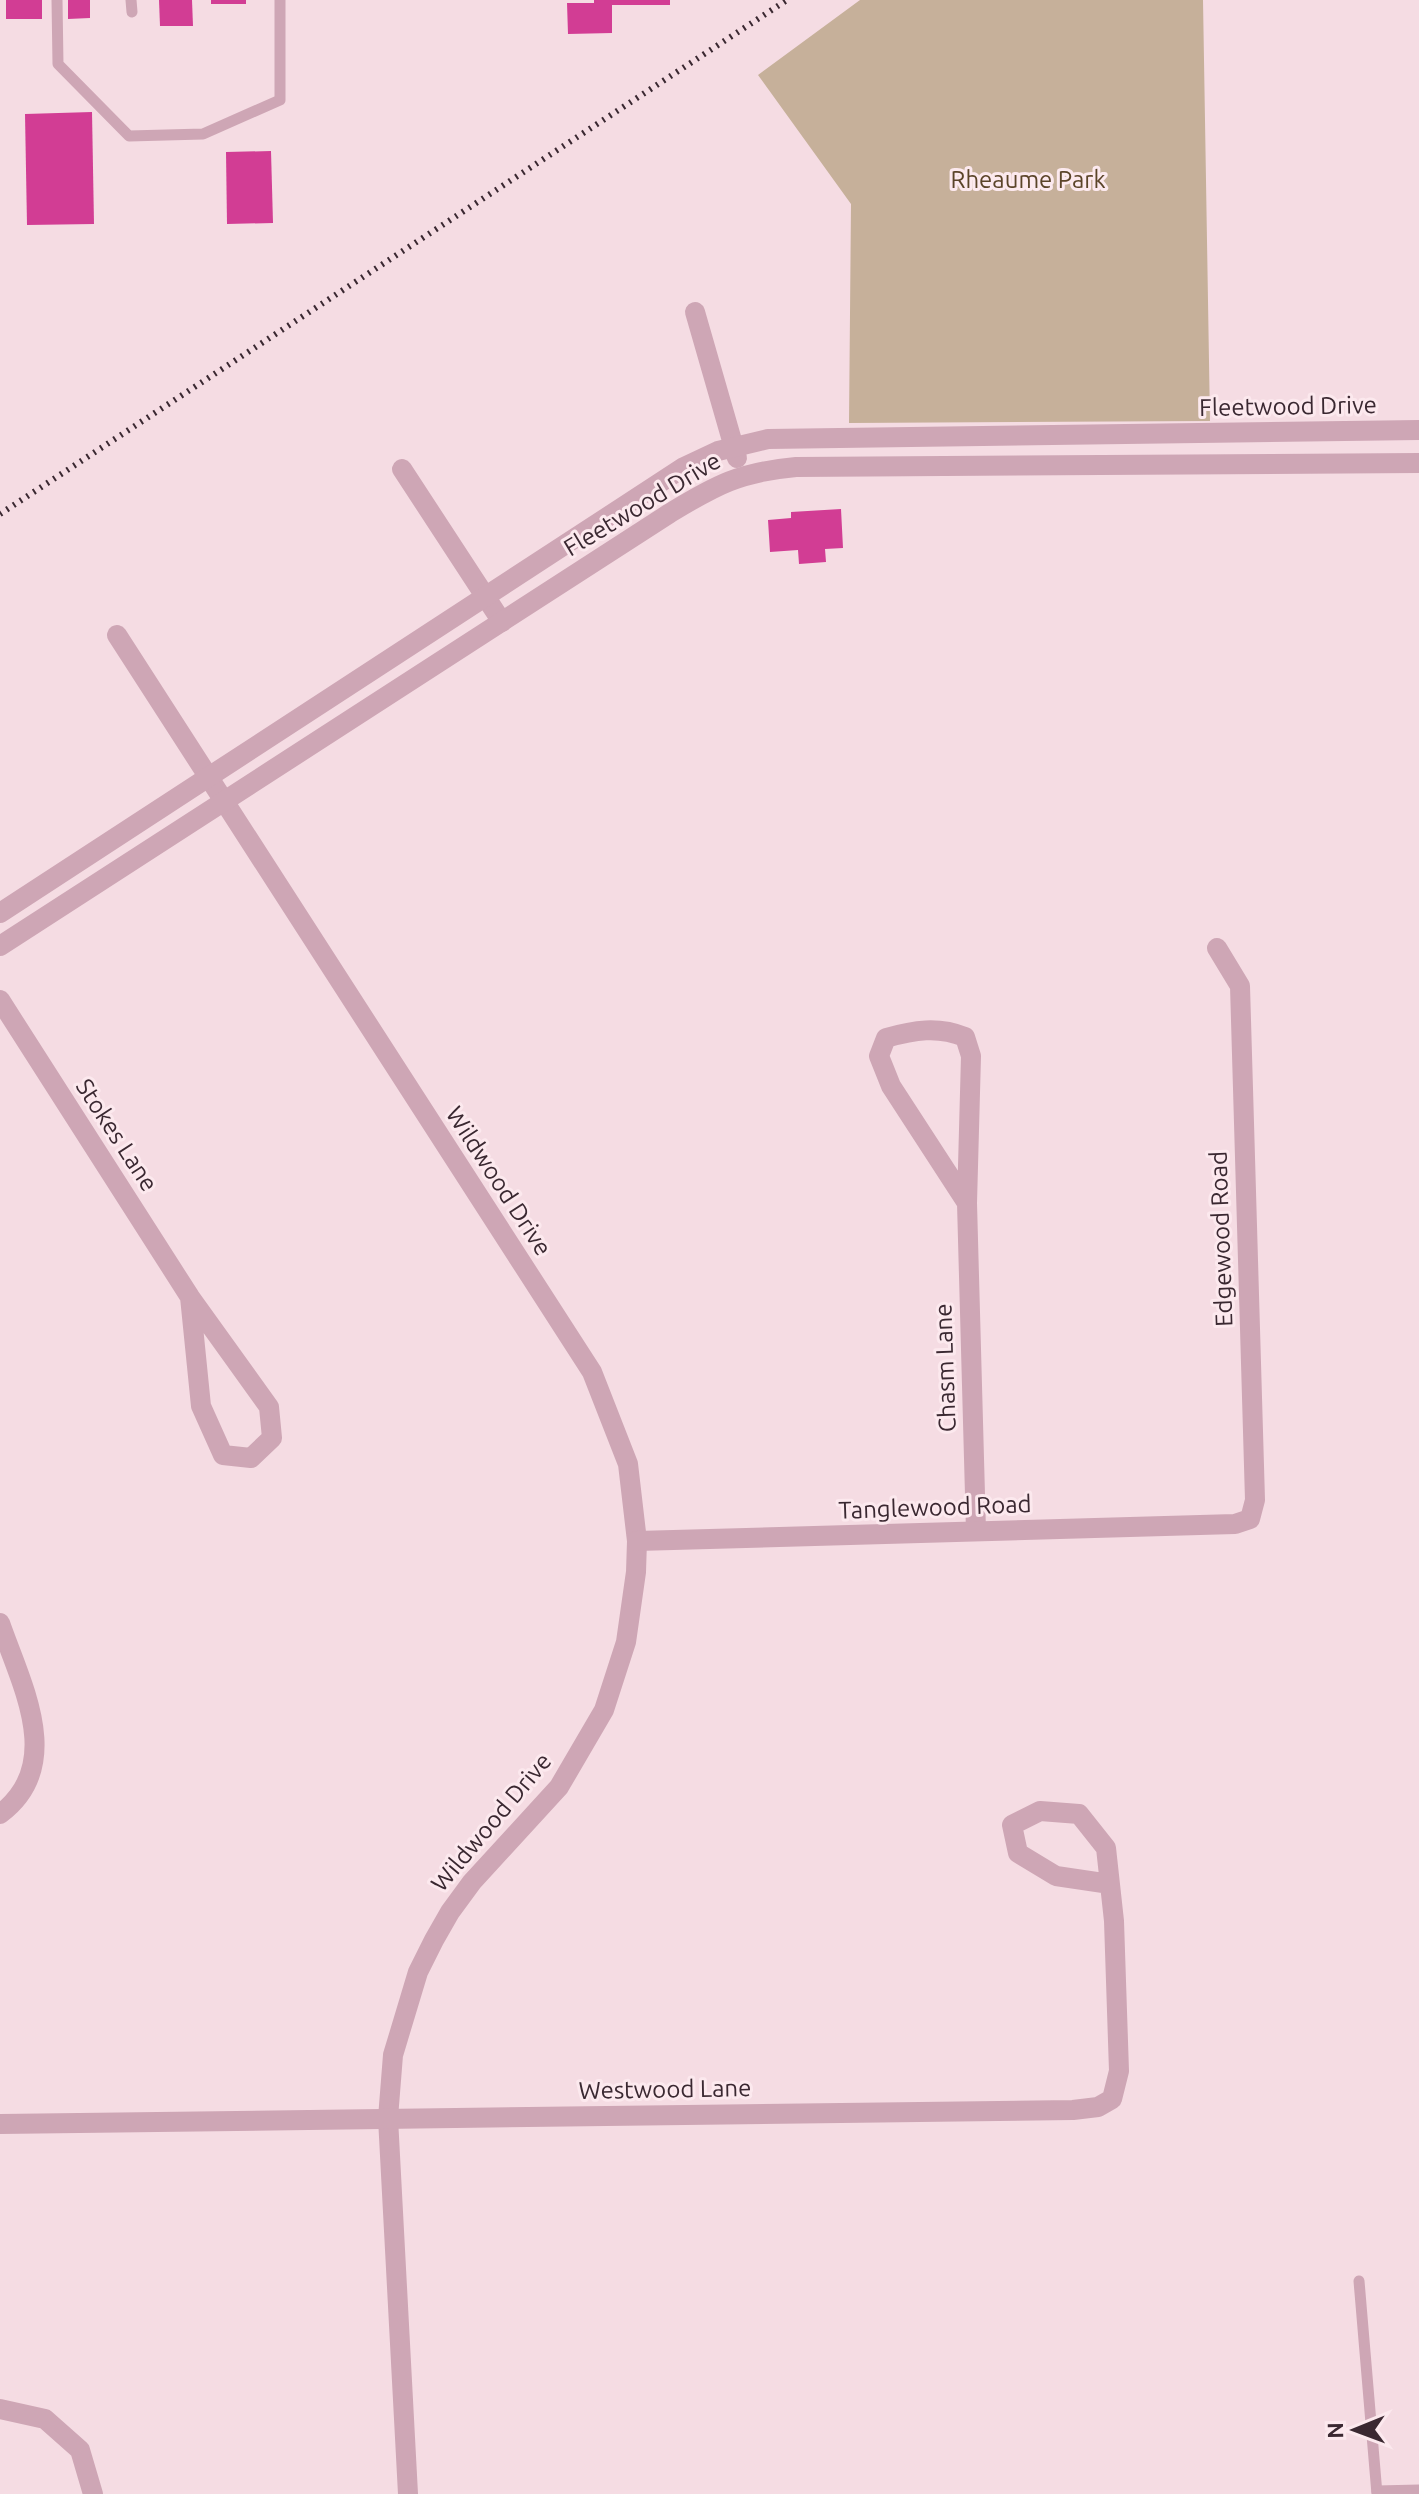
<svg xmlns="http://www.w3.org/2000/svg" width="1419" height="2494" font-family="Ubuntu,sans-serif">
<rect width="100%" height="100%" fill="#f5dce3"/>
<polygon fill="#c6b09a" points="860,0 1203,0 1210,421 849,423 851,204 758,75"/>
<g fill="#d23d94">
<rect x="6" y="0" width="36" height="19"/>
<polygon points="68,0 90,0 90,18 68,19"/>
<polygon points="159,0 192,0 193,26 160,26"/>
<rect x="211" y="0" width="35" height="4"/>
<polygon points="594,0 670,0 670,5 612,5 612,33 568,34 567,3 594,3"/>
<polygon points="92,112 94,224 27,225 25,114"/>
<polygon points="271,151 273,223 227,224 226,152"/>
<polygon points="841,509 843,548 825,549 826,562 799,564 798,550 770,552 768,520 791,518 791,512"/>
</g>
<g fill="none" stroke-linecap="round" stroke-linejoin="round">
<g stroke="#cea6b5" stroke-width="11">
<polyline points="57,0 58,64 129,136 203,134 280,100 280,0"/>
<polyline points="131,0 132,12"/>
<polyline points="1359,2281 1377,2494"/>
<polyline points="1377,2491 1419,2490"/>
</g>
<g stroke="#cea6b5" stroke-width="20">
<polyline points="695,312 737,458"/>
<polyline points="402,469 502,622"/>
<polyline points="117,635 592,1372 628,1464 637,1541 636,1572 626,1642 604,1710 559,1787 472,1882 450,1912 434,1940 418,1972 393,2055 388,2118 408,2494"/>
<polyline points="0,913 684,467 718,451 768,439 1419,430"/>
<path d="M0 946 670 513C716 485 740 472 796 467L1419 463"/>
<polyline points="0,1000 190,1297 269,1407 272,1438 251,1458 223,1455 201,1406 190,1297"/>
<path d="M967 1203 891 1086 879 1056 886 1038C914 1030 938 1026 965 1037L971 1056 967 1203 976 1531"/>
<polyline points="637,1541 1235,1524 1250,1519 1255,1500 1240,986 1217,948"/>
<path d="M0 1623C21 1684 66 1765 0 1814"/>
<polyline points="0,2124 1073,2110 1098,2107 1112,2099 1119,2071 1114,1921 1106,1848 1079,1814 1040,1811 1012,1825 1018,1853 1056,1876 1110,1884"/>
<polyline points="0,2409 45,2419 80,2450 93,2494"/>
</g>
<polyline stroke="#3a2831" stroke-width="6" stroke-dasharray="2 6" stroke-linecap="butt" points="0,514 787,0"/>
</g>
<g text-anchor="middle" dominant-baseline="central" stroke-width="6" stroke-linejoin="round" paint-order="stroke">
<g font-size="24" fill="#5b4429" stroke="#fce9ee">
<text x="1028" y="179">Rheaume Park</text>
</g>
<g font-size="24" fill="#3a2831" stroke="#fce9ee">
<text transform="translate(1288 406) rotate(-1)">Fleetwood Drive</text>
<text transform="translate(642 504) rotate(-31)">Fleetwood Drive</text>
<text transform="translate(117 1135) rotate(57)">Stokes Lane</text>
<text transform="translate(499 1181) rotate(57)">Wildwood Drive</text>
<text transform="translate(1221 1239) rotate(-92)">Edgewood Road</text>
<text transform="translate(945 1368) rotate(-92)">Chasm Lane</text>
<text transform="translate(935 1507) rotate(-2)">Tanglewood Road</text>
<text transform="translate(491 1822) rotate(-50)">Wildwood Drive</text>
<text transform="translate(665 2089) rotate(-1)">Westwood Lane</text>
</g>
</g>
<g transform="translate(1355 2430) rotate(269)" stroke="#fce9ee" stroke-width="6" paint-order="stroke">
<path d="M0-6L14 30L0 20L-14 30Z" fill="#3a2831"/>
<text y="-12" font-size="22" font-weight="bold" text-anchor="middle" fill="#3a2831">N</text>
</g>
</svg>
